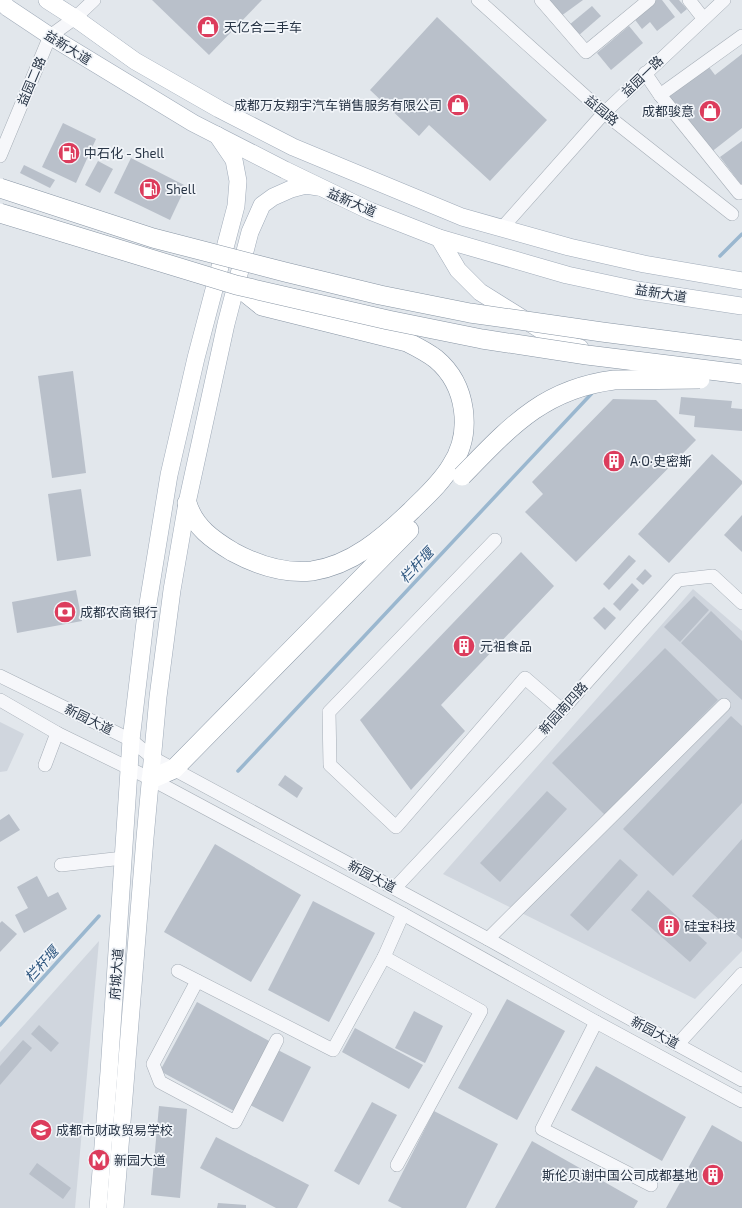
<svg xmlns="http://www.w3.org/2000/svg" width="742" height="1208" font-family="'Exo 2','Noto Sans SC',sans-serif">
<rect width="100%" height="100%" fill="#e2e7ec"/>
<g fill="#d0d6de">
<polygon points="693,589 742,631 742,951 695,999 443,874"/>
<polygon points="0,722 24,734 7,771 0,772"/>
<polygon points="99,941 75,1208 0,1208 0,1052"/>
</g>
<g fill="none" stroke-linecap="round" stroke-linejoin="round">
<g stroke="#9ab7cf" stroke-width="3.5">
<polyline points="720,256 742,234"/>
<polyline points="238,771 594,391"/>
<polyline points="0,1025 99,916"/>
</g>
</g>
<g fill="#b9c0ca">
<polygon points="152,0 262,0 209,55"/>
<polygon points="549,0 583,0 561,16"/>
<polygon points="654,0 662,0 675,17 657,31 650,22 642,29 633,17"/>
<polygon points="669,0 679,0 687,9 681,14"/>
<polygon points="592,6 601,16 578,36 569,25"/>
<polygon points="437,17 547,120 490,181 429,125 419,136 370,90"/>
<polygon points="629,26 643,43 611,70 597,53"/>
<polygon points="742,54 742,128 710,153 666,95 706,63 715,75"/>
<polygon points="63,123 96,139 76,183 42,167"/>
<polygon points="742,141 742,186 720,157"/>
<polygon points="131,158 186,186 170,220 114,193"/>
<polygon points="98,161 113,169 100,193 85,185"/>
<polygon points="24,165 55,180 50,188 20,173"/>
<polygon points="73,371 86,473 52,478 38,376"/>
<polygon points="681,397 732,401 731,408 742,409 742,431 694,427 695,416 679,414"/>
<polygon points="613,399 656,400 696,440 576,562 525,512 543,494 532,482"/>
<polygon points="712,454 742,481 742,484 669,563 638,534"/>
<polygon points="81,489 91,556 57,561 48,494"/>
<polygon points="742,515 742,552 724,535"/>
<polygon points="521,552 554,586 441,705 465,731 411,790 360,720"/>
<polygon points="629,555 636,561 609,590 603,584"/>
<polygon points="645,569 652,576 643,585 636,579"/>
<polygon points="632,583 639,590 620,611 613,604"/>
<polygon points="76,590 82,621 17,633 12,602"/>
<polygon points="694,596 709,610 680,642 664,627"/>
<polygon points="604,607 616,618 605,630 593,618"/>
<polygon points="711,611 742,641 742,700 681,643"/>
<polygon points="665,648 718,700 605,815 552,763"/>
<polygon points="731,716 742,726 742,803 673,876 623,829"/>
<polygon points="285,775 303,788 297,798 278,785"/>
<polygon points="547,791 567,809 500,882 480,863"/>
<polygon points="9,814 20,830 0,842 0,820"/>
<polygon points="742,839 742,939 692,896"/>
<polygon points="215,844 301,895 251,982 164,932"/>
<polygon points="620,859 638,875 588,931 570,915"/>
<polygon points="37,876 48,897 58,892 67,909 24,933 15,915 28,908 17,887"/>
<polygon points="648,890 707,943 690,962 631,910"/>
<polygon points="313,901 375,933 329,1022 268,990"/>
<polygon points="2,921 17,934 0,952 0,923"/>
<polygon points="507,999 565,1031 517,1120 458,1088"/>
<polygon points="197,1002 271,1042 234,1111 160,1071"/>
<polygon points="414,1011 443,1026 425,1063 395,1048"/>
<polygon points="39,1025 59,1043 51,1052 31,1034"/>
<polygon points="355,1028 423,1065 409,1089 342,1052"/>
<polygon points="23,1040 32,1048 0,1085 0,1066"/>
<polygon points="276,1049 311,1067 283,1122 248,1104"/>
<polygon points="596,1066 686,1117 662,1161 571,1110"/>
<polygon points="372,1102 397,1115 359,1185 334,1171"/>
<polygon points="159,1106 187,1109 180,1198 151,1195"/>
<polygon points="434,1111 498,1144 466,1208 402,1208 388,1201"/>
<polygon points="712,1125 742,1142 742,1208 666,1208"/>
<polygon points="216,1137 309,1185 297,1208 276,1208 200,1168"/>
<polygon points="532,1141 638,1201 634,1208 495,1208"/>
<polygon points="37,1163 71,1188 63,1199 29,1174"/>
<polygon points="218,1203 246,1205 246,1208 217,1208"/>
</g>
<g fill="none" stroke-linecap="round" stroke-linejoin="round">
<g stroke="#a6aeb7" stroke-width="14">
<g id="minor">
<polyline points="478,0 604,113 732,214"/>
<polyline points="541,0 586,52 649,0"/>
<polyline points="689,0 703,18"/>
<polyline points="742,36 660,95 739,193 742,191"/>
<polyline points="645,73 660,95"/>
<polyline points="0,156 50,36 75,18 94,0"/>
<polyline points="502,228 604,113 724,0"/>
<polyline points="495,540 329,712 330,765 396,827 525,678 562,710"/>
<polyline points="0,676 131,740 153,758 488,939 605,1005 742,1080"/>
<polyline points="0,700 57,733 151,779 403,914 596,1022 742,1101"/>
<polyline points="45,765 57,733"/>
<polyline points="61,865 123,858"/>
<polyline points="395,888 562,710 678,580 713,576 742,603"/>
<polyline points="488,939 724,705"/>
<polyline points="384,957 481,1011 397,1165"/>
<polyline points="178,971 333,1050 384,957 403,914"/>
<polyline points="197,981 153,1064 160,1082 235,1122 277,1040"/>
<polyline points="596,1022 542,1129 651,1185"/>
<polyline points="678,1044 742,974"/>
</g>
</g>
<g stroke="#a0abb9" stroke-width="18">
<g id="major">
<polyline points="47,0 75,18 135,61 219,109 293,147 462,217 569,247 644,264 742,281"/>
<polyline points="0,1 8,8 50,36 193,123 285,170 370,211 439,238 567,275 637,290 742,306"/>
<polyline points="439,238 458,270 480,292 562,343 580,348"/>
<polyline points="98,1208 109,1072 131,740 145,622 169,475 196,358 236,206 238,181 234,160 217,135"/>
<polyline points="115,1208 145,838 158,697 172,590 187,503 226,324 250,232 262,205 273,197 291,189 306,185 318,187"/>
</g>
</g>
<g stroke="#8895a4" stroke-width="20">
<g id="highway">
<path d="M187 503C194 527 213 540 233 552 257 565 285 574 312 571 352 565 383 538 411 511 425 497 441 483 451 466 473 433 467 385 436 359 427 352 417 347 407 342L262 306 236 285"/>
<polyline points="151,779 174,769 409,530"/>
</g>
</g>
<use href="#minor" stroke="#f6f7fa" stroke-width="13"/>
<use href="#major" stroke="#fff" stroke-width="17"/>
<use href="#highway" stroke="#fff" stroke-width="19"/>
<g stroke="#8895a4" stroke-width="20" stroke-linecap="butt">
<g id="highway-bridge">
<polyline points="0,188 153,238 285,272 380,295 470,313 602,332 742,350"/>
<polyline points="0,213 236,285 388,320 482,339 587,355 742,374"/>
<path d="M462 476C510 427 543 389 614 380L700 379"/>
</g>
</g>
<use href="#highway-bridge" stroke="#fff" stroke-width="19"/>
</g>
<defs>
<g id="shop-disc" transform="scale(1.15)"><circle r="9.5" fill="#dc3c5c" stroke="#f2f5f9"/><path d="M-5-2.5h2.3a2.7 3.5 0 0 1 5.4 0H5L5.5 6h-11ZM-1.5-2.5h3a1.5 2.3 0 0 0-3 0Z" fill="#fff"/></g>
<g id="fuel-disc" transform="scale(1.15)"><circle r="9.5" fill="#dc3c5c" stroke="#f2f5f9"/><path d="M-5.5-6h7V0h2V4h1.3V-2.5L3-4.5l.8-.8L6-3V5H2.5V1h-1V6h-7ZM-4.2-4.7v3.2H.2V-4.7Z" fill="#fff"/></g>
<g id="building-disc" transform="scale(1.15)"><circle r="9.5" fill="#dc3c5c" stroke="#f2f5f9"/><path d="M-4-6H4V6H1V3H-1V6H-4ZM-2.5-4.3h1.7v1.8h-1.7ZM.8-4.3h1.7v1.8H.8ZM-2.5-1h1.7V.8h-1.7ZM.8-1h1.7V.8H.8Z" fill="#fff"/></g>
<g id="bank-disc" transform="scale(1.15)"><circle r="9.5" fill="#dc3c5c" stroke="#f2f5f9"/><path d="M-6-4H6V4H-6ZM0-2.3a2.3 2.3 0 1 0 0 4.6a2.3 2.3 0 1 0 0-4.6Z" fill="#fff"/></g>
<g id="school-disc" transform="scale(1.15)"><circle r="9.5" fill="#dc3c5c" stroke="#f2f5f9"/><path d="M0-5L7-2L0 1L-7-2ZM-4 1L0 2.5L4 1V4Q0 6-4 4Z" fill="#fff"/></g>
<g id="metro-disc" transform="scale(1.15)"><circle r="9.5" fill="#dc3c5c" stroke="#f2f5f9"/><path d="M-5.5 5V-5H-3L0 0L3-5H5.5V5H3V-.5L0 4L-3-.5V5Z" fill="#fff"/></g>
</defs>
<g fill-rule="evenodd">
<use href="#shop-disc" x="208" y="27"/>
<use href="#shop-disc" x="458" y="105"/>
<use href="#shop-disc" x="710" y="111"/>
<use href="#fuel-disc" x="69" y="153"/>
<use href="#fuel-disc" x="150" y="189"/>
<use href="#building-disc" x="614" y="461"/>
<use href="#bank-disc" x="65" y="612"/>
<use href="#building-disc" x="464" y="646"/>
<use href="#building-disc" x="669" y="926"/>
<use href="#school-disc" x="41" y="1130"/>
<use href="#metro-disc" x="99" y="1160"/>
<use href="#building-disc" x="713" y="1175"/>
</g>
<g text-anchor="middle" dominant-baseline="central" stroke-width="3.5" stroke-linejoin="round" paint-order="stroke">
<g font-size="13" fill="#283546" stroke="#f2f5f9" text-anchor="start">
<text x="224" y="27">天亿合二手车</text>
<text x="442" y="105" text-anchor="end">成都万友翔宇汽车销售服务有限公司</text>
<text x="694" y="111" text-anchor="end">成都骏意</text>
<text x="84" y="153">中石化 - Shell</text>
<text x="166" y="189">Shell</text>
<text x="630" y="461">A·O·史密斯</text>
<text x="80" y="612">成都农商银行</text>
<text x="480" y="646">元祖食品</text>
<text x="684" y="926">硅宝科技</text>
<text x="56" y="1130">成都市财政贸易学校</text>
<text x="114" y="1160">新园大道</text>
<text x="698" y="1175" text-anchor="end">斯伦贝谢中国公司成都基地</text>
</g>
<g font-size="13" fill="#283546" stroke="#f2f5f9">
<text transform="translate(68 47) rotate(32)">益新大道</text>
<text transform="translate(642 76) rotate(-44)">益园一路</text>
<text transform="translate(31 81) rotate(-67)">益园二路</text>
<text transform="translate(602 110) rotate(40)">益园路</text>
<text transform="translate(352 202) rotate(24)">益新大道</text>
<text transform="translate(661 293) rotate(9)">益新大道</text>
<text transform="translate(563 708) rotate(-48)">新园南四路</text>
<text transform="translate(89 719) rotate(26)">新园大道</text>
<text transform="translate(372 876) rotate(28)">新园大道</text>
<text transform="translate(116 974) rotate(-86)">府城大道</text>
<text transform="translate(655 1032) rotate(28)">新园大道</text>
</g>
<g font-size="14" font-style="italic" fill="#2e567f" stroke="#f2f5f9">
<text transform="translate(416 565) rotate(-47)">栏杆堰</text>
<text transform="translate(41 964) rotate(-48)">栏杆堰</text>
</g>
</g>
</svg>
